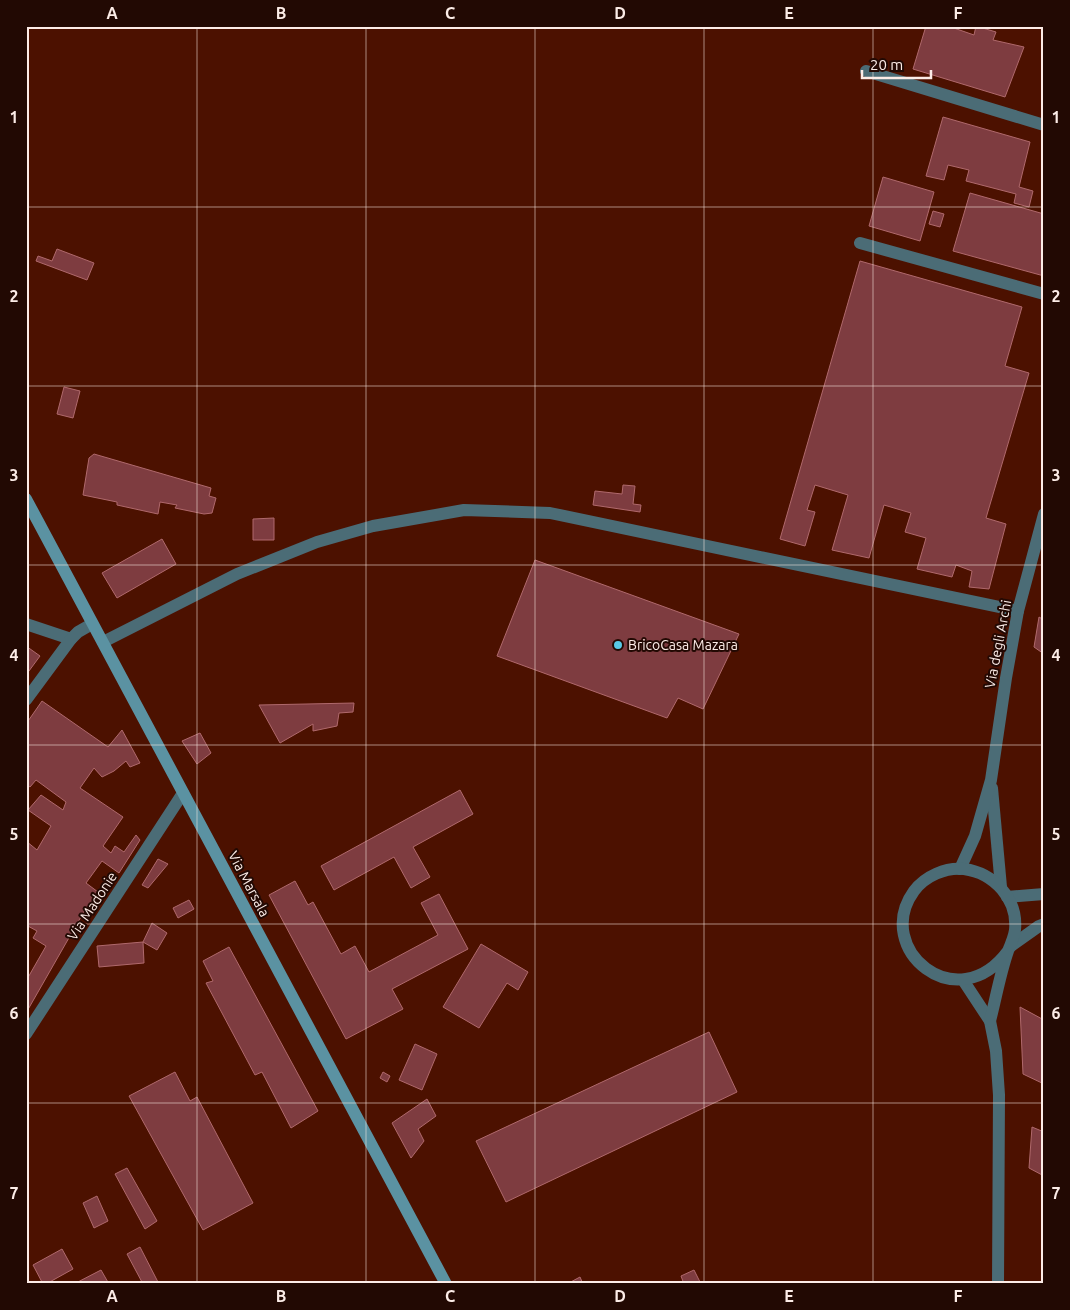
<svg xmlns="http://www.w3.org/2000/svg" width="1070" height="1310" font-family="Ubuntu,sans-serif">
<rect width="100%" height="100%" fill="#4c1100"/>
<g fill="#7e3c40" stroke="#b0696c">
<polygon points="926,26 948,26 974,35 976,26 996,32 993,40 1024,47 1005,97 913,69"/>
<polygon points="943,117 1030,142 1019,187 1033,191 1029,207 1014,203 1016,194 966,181 969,170 948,165 944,180 926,176"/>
<polygon points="883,177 934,192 920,241 869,226"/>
<polygon points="970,193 1044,214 1044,276 953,251"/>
<polygon points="933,211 944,214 940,227 929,224"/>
<polygon points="57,249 94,263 87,280 36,261 38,256 52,261"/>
<polygon points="860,261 1022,307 1005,366 1029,373 986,518 1006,524 989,589 969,587 972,571 956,565 952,577 917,569 926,538 905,532 911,513 884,505 869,558 832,550 848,495 815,485 807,510 815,512 805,546 780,539"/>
<polygon points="64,387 80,391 73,418 57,414"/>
<polygon points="94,454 211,488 209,496 216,498 212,513 204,514 175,508 177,505 160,502 158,514 117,505 117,502 83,495 89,458"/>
<polygon points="623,485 635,486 633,504 641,505 640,512 593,505 595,491 622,494"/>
<polygon points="274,518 274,540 253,540 253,519"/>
<polygon points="162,539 176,564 117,598 102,573"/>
<polygon points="535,560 739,634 703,709 678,698 667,718 497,656"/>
<polygon points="1039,617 1044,620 1044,654 1034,647"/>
<polygon points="26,646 40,656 26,675"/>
<polygon points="42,701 108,747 122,730 140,763 130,767 126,761 114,771 102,777 94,768 80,788 123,817 103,846 111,853 115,846 124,852 136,835 140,840 119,873 102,861 86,883 102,895 92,911 86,908 26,1013 26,981 46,946 33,938 37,931 26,925 26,841 37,850 51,826 28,810 41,795 63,810 66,802 36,780 30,787 26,784 26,724"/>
<polygon points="354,703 353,712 339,713 337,726 313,731 313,724 280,743 259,705"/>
<polygon points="200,733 211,753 197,764 182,741"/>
<polygon points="460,790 473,814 413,847 430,877 411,888 394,857 334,890 321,866"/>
<polygon points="158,859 168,864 148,888 142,885"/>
<polygon points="295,881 308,905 313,902 341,954 355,946 369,972 438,935 421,903 439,894 468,949 392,989 403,1009 346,1039 269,895"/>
<polygon points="189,900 194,909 178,918 173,908"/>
<polygon points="152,923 167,933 157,950 143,942"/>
<polygon points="143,942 144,963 99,967 97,946"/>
<polygon points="481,944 528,972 518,990 507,983 479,1028 443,1007"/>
<polygon points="229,947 318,1111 291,1128 262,1072 255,1075 206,983 213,981 203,961"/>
<polygon points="1020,1007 1044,1020 1044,1084 1023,1074"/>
<polygon points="709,1032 737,1092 506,1202 476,1141"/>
<polygon points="415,1044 437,1054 422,1090 399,1080"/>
<polygon points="175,1072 190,1101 197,1097 253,1203 203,1230 129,1096"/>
<polygon points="383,1072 390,1076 387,1082 380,1078"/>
<polygon points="427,1099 436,1116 418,1129 424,1141 411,1158 392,1123"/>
<polygon points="1032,1127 1044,1132 1044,1176 1029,1168"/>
<polygon points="127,1168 157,1221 145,1229 115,1174"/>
<polygon points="97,1196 108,1221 94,1228 83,1203"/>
<polygon points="140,1247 159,1284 143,1284 127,1254"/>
<polygon points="62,1249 73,1269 46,1284 43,1284 33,1265"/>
<polygon points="101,1270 109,1284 74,1284"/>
<polygon points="694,1270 701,1284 684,1284 681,1276"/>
<polygon points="580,1277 583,1284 567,1284"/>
</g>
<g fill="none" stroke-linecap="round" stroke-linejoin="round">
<g stroke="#4b6c76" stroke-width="12">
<polyline points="866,71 1044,125"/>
<polyline points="860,243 1044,294"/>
<polyline points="26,624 71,639"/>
<polyline points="103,642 237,574 317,542 373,526 464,510 550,513 1018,611"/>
<polyline points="26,700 71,639 78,632 92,624"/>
<polyline points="992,788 1001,887"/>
<polyline points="960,869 975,836 991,780 1006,678 1018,611 1044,514"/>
<polyline points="1007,897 1044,894"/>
<polyline points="1011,946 1039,926 1044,924"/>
<polyline points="963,980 990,1021 996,1051 999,1095 998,1284"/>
<path d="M990 1021C996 998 1000 974 1008 951 1011 944 1014 937 1015 930 1018 899 994 873 964 869 946 867 925 876 914 891 872 949 957 1020 1008 951"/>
<polyline points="26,1034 183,793"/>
</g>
<polyline stroke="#5b92a2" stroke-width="12" points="26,499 446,1284"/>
</g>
<path fill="none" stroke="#fcece7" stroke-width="1" stroke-opacity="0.55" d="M197 26V1284M366 26V1284M535 26V1284M704 26V1284M873 26V1284M26 207H1044M26 386H1044M26 565H1044M26 745H1044M26 924H1044M26 1103H1044"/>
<circle fill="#59c8e5" stroke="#220903" stroke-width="2" cx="618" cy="645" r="5"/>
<g text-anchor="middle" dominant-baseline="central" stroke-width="4" stroke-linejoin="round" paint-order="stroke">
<g font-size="14" fill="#fcece7" stroke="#220903">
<text transform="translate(998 644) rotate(-79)">Via degli Archi</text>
<text transform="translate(249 884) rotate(62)">Via Marsala</text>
<text transform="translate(92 906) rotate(-57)">Via Madonie</text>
</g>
<g font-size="14" fill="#fcece7" stroke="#220903" text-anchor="start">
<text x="628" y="645">BricoCasa Mazara</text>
</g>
</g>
<rect width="1070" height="1310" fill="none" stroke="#220903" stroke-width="55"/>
<path d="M862 70v8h69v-8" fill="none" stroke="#fcece7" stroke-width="2.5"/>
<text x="870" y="70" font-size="15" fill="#fcece7" stroke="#220903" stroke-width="4" paint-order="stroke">20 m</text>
<rect x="28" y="28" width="1014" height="1254" fill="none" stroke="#fcece7" stroke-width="2"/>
<g font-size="16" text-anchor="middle" font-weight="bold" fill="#fcece7">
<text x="112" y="19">A</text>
<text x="281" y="19">B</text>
<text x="450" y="19">C</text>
<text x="620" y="19">D</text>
<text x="789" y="19">E</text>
<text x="958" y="19">F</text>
<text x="14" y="123">1</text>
<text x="1056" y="123">1</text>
<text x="14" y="302">2</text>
<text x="1056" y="302">2</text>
<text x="14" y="481">3</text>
<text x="1056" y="481">3</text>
<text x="14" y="661">4</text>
<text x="1056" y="661">4</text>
<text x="14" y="840">5</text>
<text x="1056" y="840">5</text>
<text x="14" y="1019">6</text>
<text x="1056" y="1019">6</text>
<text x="14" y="1199">7</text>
<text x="1056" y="1199">7</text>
<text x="112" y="1302">A</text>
<text x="281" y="1302">B</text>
<text x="450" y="1302">C</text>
<text x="620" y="1302">D</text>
<text x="789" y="1302">E</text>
<text x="958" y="1302">F</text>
</g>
</svg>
